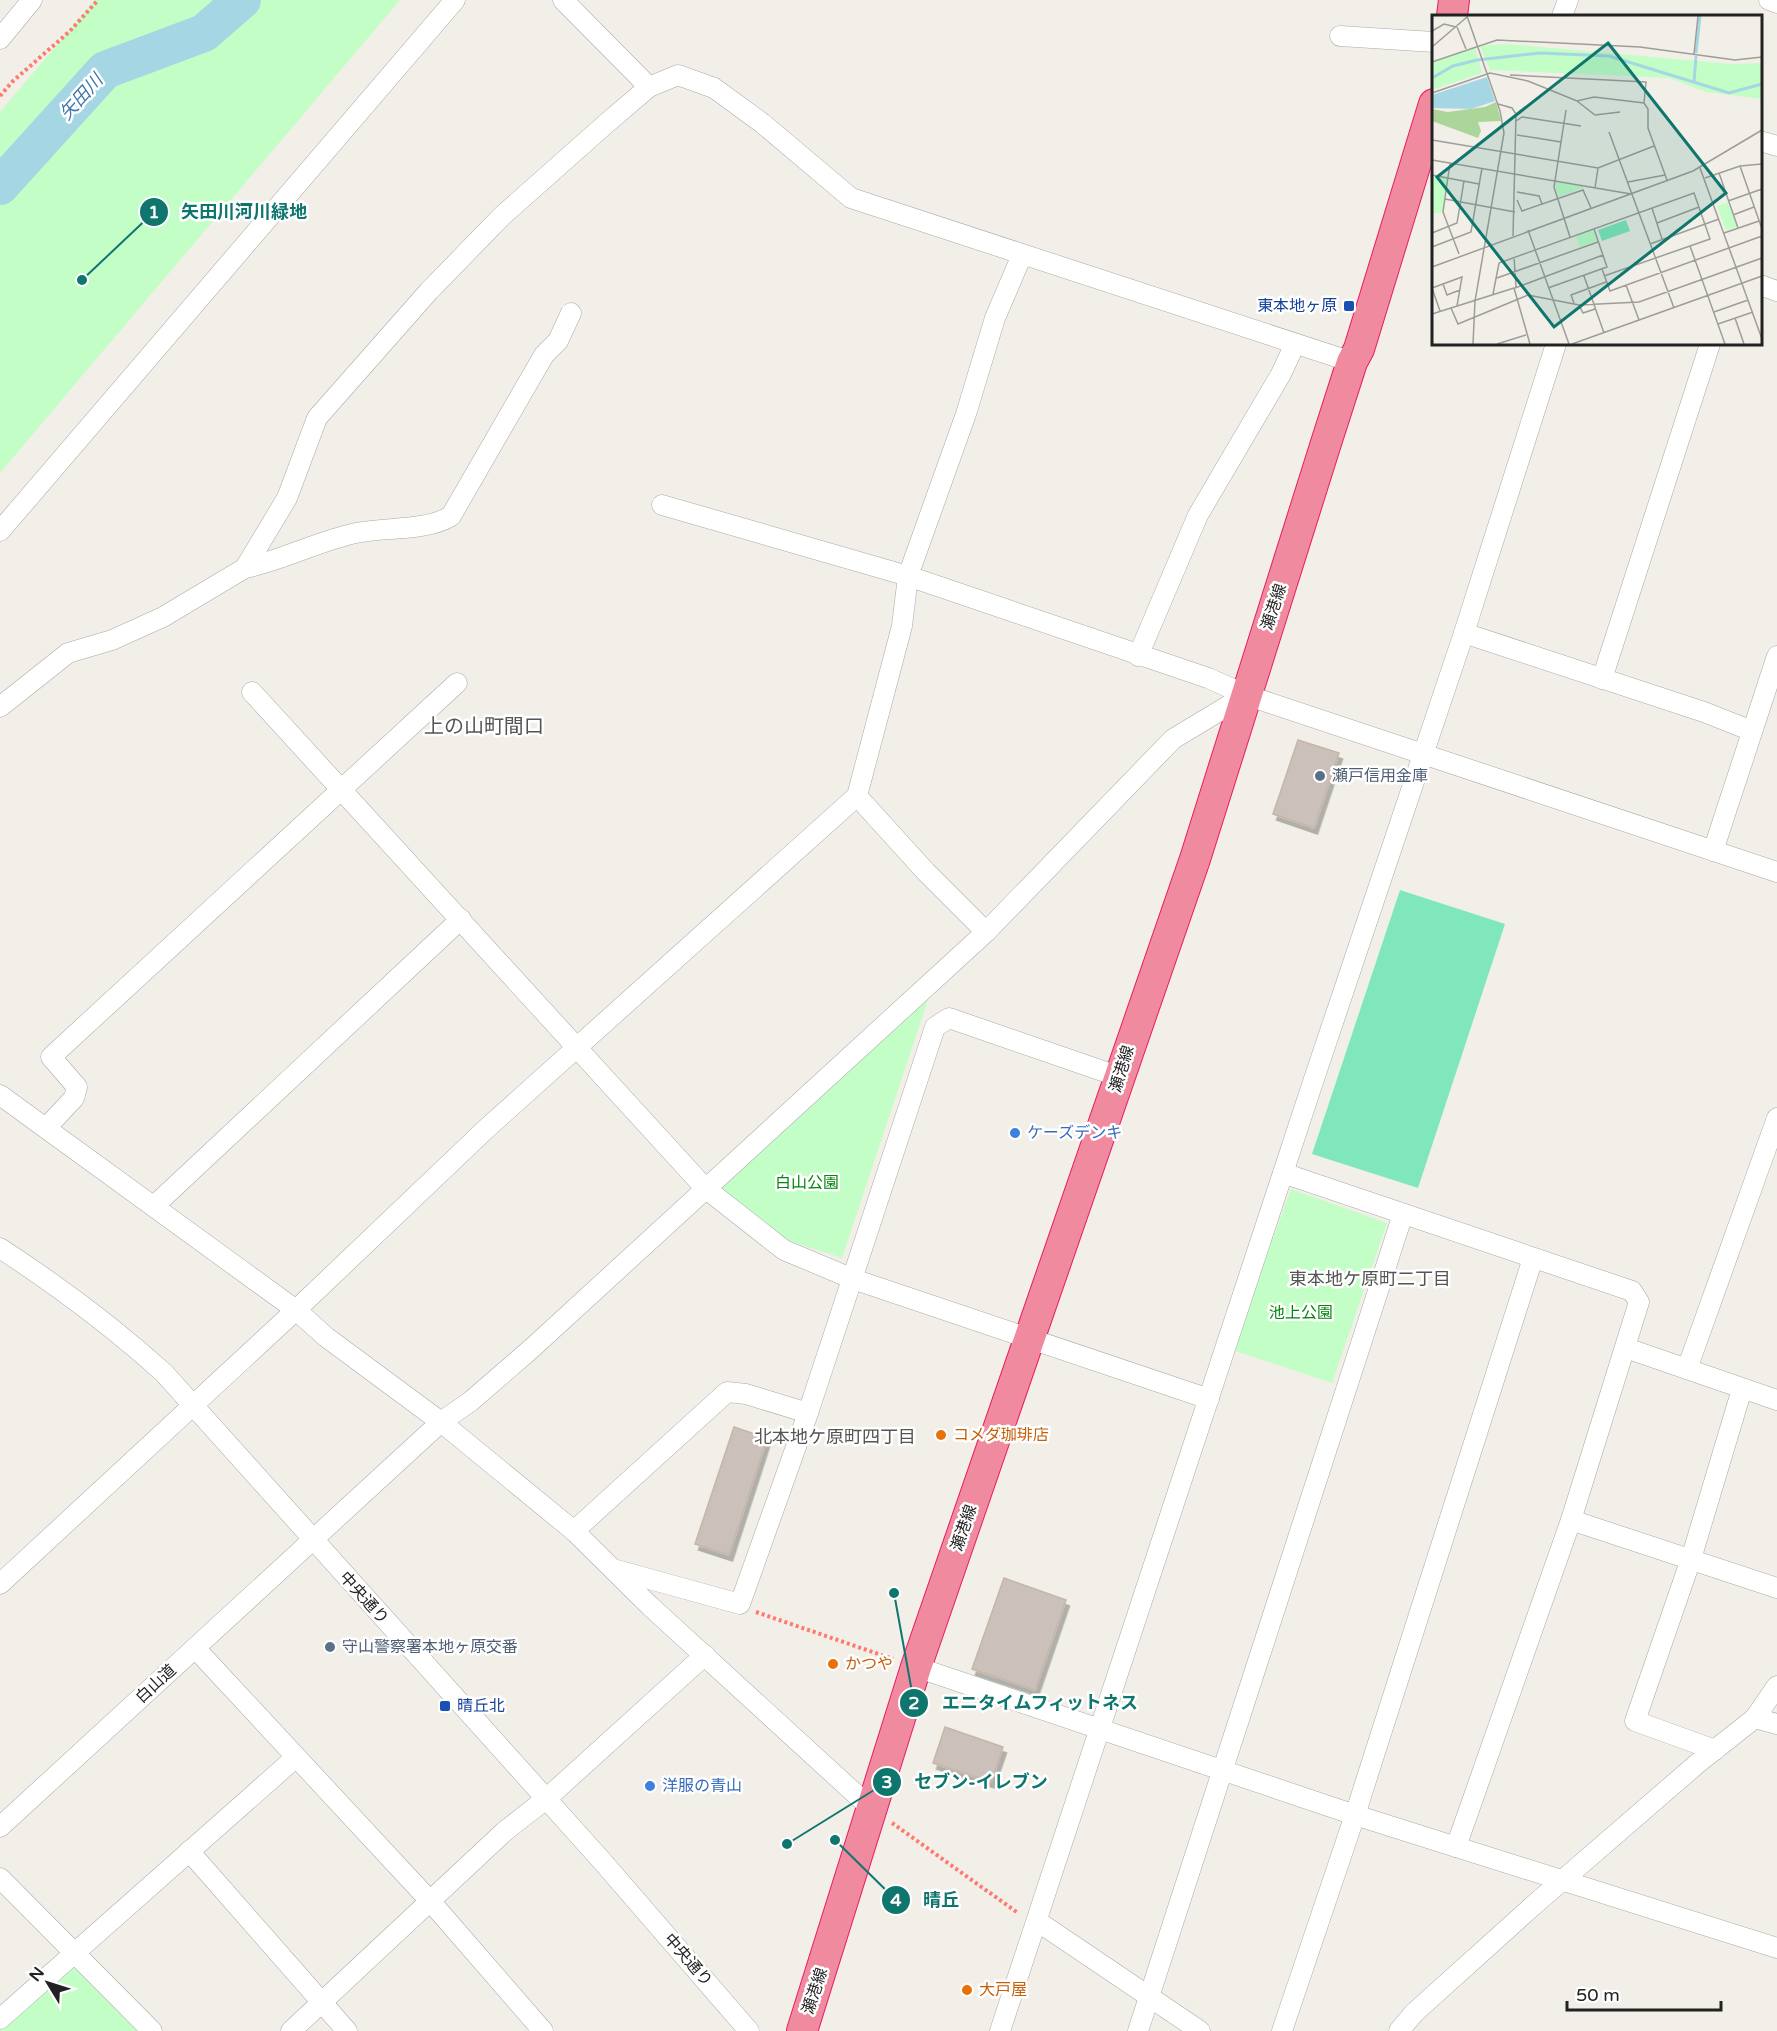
<svg xmlns="http://www.w3.org/2000/svg" width="1777" height="2031" font-family="'Varela Round','Noto Sans JP',sans-serif">
<defs>
<filter id="shadow"><feDropShadow dx="3.5" dy="6" stdDeviation="0" flood-color="#0004"/></filter>
</defs>
<rect width="100%" height="100%" fill="#f2efe8"/>
<g fill="#c3fec7">
<polygon points="95,0 400,0 0,473 0,112"/>
<polygon points="921,999 928,1000 842,1258 789,1241 715,1190"/>
<polygon points="1291,1189 1387,1223 1332,1383 1232,1350"/>
<polygon points="74,1953 152,2031 0,2031 0,2019"/>
</g>
<polygon fill="#80e7bd" points="1400,890 1505,924 1418,1188 1312,1154"/>
<g fill="none" stroke-linecap="round" stroke-linejoin="round">
<polyline stroke="#a5d6e3" stroke-width="38" points="0,186 105,70 204,33 242,0"/>
</g>
<g fill="#cbc1ba" stroke="#c6b5a9" stroke-width="1.5" filter="url(#shadow)">
<polygon points="1298,740 1339,753 1314,828 1273,814"/>
<polygon points="734,1427 767,1438 729,1555 695,1544"/>
<polygon points="1004,1578 1066,1600 1035,1690 972,1669"/>
<polygon points="945,1727 1003,1747 991,1782 933,1763"/>
</g>
<g fill="none" stroke-linecap="round" stroke-linejoin="round">
<g stroke="#a9a9a9" stroke-width="21">
<g id="minor">
<polyline points="563,0 649,87"/>
<polyline points="1769,0 1777,3"/>
<polyline points="1562,16 1568,0"/>
<polyline points="1340,36 1434,42"/>
<polyline points="0,39 32,0"/>
<polyline points="1760,141 1777,146"/>
<polyline points="1760,285 1777,291"/>
<polyline points="662,505 908,576 1208,678 1246,695 1777,872"/>
<polyline points="0,531 455,0"/>
<path d="M245 568C284 560 318 541 356 533 386 527 427 531 451 516L544 355 558 341 571 313"/>
<polyline points="1464,633 1704,712 1752,731"/>
<polyline points="1138,656 1198,515 1281,374 1295,344"/>
<polyline points="1602,679 1710,344"/>
<polyline points="252,692 705,1188 784,1250 853,1279 1209,1399"/>
<polyline points="0,707 68,653 112,640 163,617 245,568 287,498 317,418 429,291 502,216 608,122 649,87 678,75 714,88 762,123 851,198 1352,362"/>
<polyline points="857,796 926,872 986,932"/>
<polyline points="1713,851 1777,656"/>
<polyline points="0,1095 296,1310 326,1337 441,1422 574,1531 650,1606 872,1809"/>
<polyline points="47,1127 74,1098 77,1087 51,1057 457,683"/>
<polyline points="1283,1173 1632,1291 1639,1302 1571,1520 1456,1847"/>
<polyline points="154,1206 461,919"/>
<path d="M0 1248C58 1286 112 1326 164 1373L602 1861 749 2031"/>
<polyline points="1626,1348 1777,1400"/>
<polyline points="1687,1369 1777,1118"/>
<polyline points="1571,1520 1777,1588"/>
<polyline points="574,1531 727,1392 746,1394 808,1413"/>
<polyline points="613,1569 740,1604 808,1413 935,1027 949,1018 1120,1077"/>
<polyline points="0,1584 296,1310 486,1129 857,796 902,626 908,576 966,414 995,318 1022,255"/>
<polyline points="195,1648 431,1902 543,2031"/>
<polyline points="916,1667 1355,1815 1777,1948"/>
<polyline points="1755,1718 1777,1724"/>
<polyline points="1715,1750 1635,1721 1691,1559 1742,1389"/>
<polyline points="0,1827 441,1422 471,1401 531,1349 986,932 1173,739 1246,695"/>
<polyline points="189,1851 347,2031"/>
<polyline points="0,1878 152,2031"/>
<polyline points="1037,1921 1200,2031"/>
<polyline points="0,2019 295,1758"/>
<polyline points="291,2031 505,1831 546,1799 705,1655"/>
<polyline points="1000,2031 1313,1082 1464,633 1556,344"/>
<polyline points="1138,2031 1403,1214"/>
<polyline points="1282,2031 1355,1815 1533,1258"/>
<polyline points="1399,2031 1414,2013 1535,1904 1698,1763 1755,1718 1777,1686"/>
</g>
</g>
<g stroke="#ea1b66" stroke-width="32">
<g id="highway">
<polyline points="1452,16 1454,0"/>
<polyline points="802,2031 916,1667 1195,859 1326,443 1352,362 1359,349 1434,104"/>
</g>
</g>
<g stroke="#ff796c" stroke-width="4" stroke-dasharray="3 3" stroke-linecap="butt">
<polyline points="0,96 12,82 70,31 98,0"/>
<polyline points="756,1612 893,1659"/>
<polyline points="892,1823 1018,1913"/>
</g>
<use href="#minor" stroke="#fff" stroke-width="20"/>
<use href="#highway" stroke="#ef8a9f" stroke-width="30"/>
</g>
<g fill="#1a4fb4" stroke="#fff" stroke-width="2">
<rect x="1343" y="300" width="12" height="12" rx="3"/>
<rect x="439" y="1700" width="12" height="12" rx="3"/>
</g>
<g fill="#5c6f8a" stroke="#fff" stroke-width="2">
<circle cx="1320" cy="776" r="6"/>
<circle cx="330" cy="1647" r="6"/>
</g>
<g fill="#3f7fe0" stroke="#fff" stroke-width="2">
<circle cx="1015" cy="1133" r="6"/>
<circle cx="650" cy="1786" r="6"/>
</g>
<g fill="#e8710a" stroke="#fff" stroke-width="2">
<circle cx="941" cy="1435" r="6"/>
<circle cx="833" cy="1664" r="6"/>
<circle cx="967" cy="1990" r="6"/>
</g>
<g text-anchor="middle" dominant-baseline="central" stroke-width="5" stroke-linejoin="round" paint-order="stroke">
<g font-size="16" fill="#164399" stroke="#fff" text-anchor="end">
<text x="1337" y="306">東本地ヶ原</text>
<text x="457" y="1706" text-anchor="start">晴丘北</text>
</g>
<g font-size="16" fill="#222" stroke="#fff">
<text transform="translate(1274 607) rotate(-72)">瀬港線</text>
<text transform="translate(1122 1069) rotate(-73)">瀬港線</text>
<text transform="translate(964 1528) rotate(-71)">瀬港線</text>
<text transform="translate(364 1598) rotate(48)">中央通り</text>
<text transform="translate(156 1684) rotate(-43)">白山道</text>
<text transform="translate(688 1960) rotate(49)">中央通り</text>
<text transform="translate(815 1991) rotate(-72)">瀬港線</text>
</g>
<g font-size="16" fill="#4e5e75" stroke="#fff" text-anchor="start">
<text x="1332" y="776">瀬戸信用金庫</text>
<text x="342" y="1647">守山警察署本地ヶ原交番</text>
</g>
<g font-size="16" fill="#366cbe" stroke="#fff" text-anchor="start">
<text x="1027" y="1133">ケーズデンキ</text>
<text x="662" y="1786">洋服の青山</text>
</g>
<g font-size="16" fill="#04870c" stroke="#fff">
<text x="807" y="1183">白山公園</text>
<text x="1301" y="1313">池上公園</text>
</g>
<g font-size="16" fill="#c56008" stroke="#fff" text-anchor="start">
<text x="953" y="1435">コメダ珈琲店</text>
<text x="845" y="1664">かつや</text>
<text x="979" y="1990">大戸屋</text>
</g>
<g font-size="18" font-style="italic" fill="#3f77aa" stroke="#fff">
<text transform="translate(81 97) rotate(-48)">矢田川</text>
</g>
<g font-size="18" fill="#555" stroke="#fff">
<text x="1370" y="1279">東本地ケ原町二丁目</text>
<text x="835" y="1437">北本地ケ原町四丁目</text>
</g>
<g font-size="20" fill="#555" stroke="#fff">
<text x="484" y="727">上の山町間口</text>
</g>
</g>
<g transform="translate(1432 15)">
<rect width="330" height="330" fill="#f2efe8"/>
<path d="M64 87 69 106 46 107 49 116 46 123 0 106V94L16 97 53 92Z" fill="#acd599"/>
<path d="M75 29 299 49 330 48V84L274 77 237 63 58 55 48 31ZM43 32 50 58 0 75V48ZM0 160 16 163 11 197 0 199ZM123 167 153 172 126 182ZM296 187 305 212 294 215 285 191ZM161 215 165 226 147 232 144 221Z" fill="#c3fec7"/>
<path d="M194 205 198 216 170 226 166 215Z" fill="#80e7bd"/>
<path d="M55 62 63 86 39 94 0 93V80Z" fill="#a5d6e3"/>
<path fill="none" stroke="#a5d6e3" stroke-width="3" d="M264 38 268 1M0 63 21 51 45 45 108 38 177 41 297 78 330 69M262 67 264 41"/>
<path fill="none" stroke="#9f9d99" stroke-width="1.5" d="M35 1 68 96 72 118 43 286 41 329M25 12 34 34M0 16 12 9 24 12M0 32 35 2M262 39 266 1M0 47 65 25 208 32 303 45 330 42M78 60 214 67 212 88M0 78 58 58 96 66 145 86 162 82 212 88 216 94V113L235 165M145 86 163 100 188 97M66 89 80 93 84 99 81 221M134 95 122 172 138 222M84 106 90 102 149 111M177 117 242 293M85 120 129 127M0 125 166 153 222 131M0 145 199 179M18 148 11 197 27 239M308 151 330 214M268 153 330 324M287 158 306 213M0 160 47 169M273 163 308 151 330 149M196 167 233 160M163 173 166 153M85 177 107 181 110 189M13 184 83 197M85 185 90 196 151 175 159 193M296 186 330 174M220 193 230 224M301 200 322 192M225 208 267 192M96 215 137 329M0 218 25 208 32 166M292 218 327 206M218 229 287 204M258 231 293 329M0 232 39 217 50 153M82 242 84 272M0 252 261 156 330 115M170 254 178 276 330 221M152 261 172 318M65 263 166 227M11 269 15 280 28 275M194 270 207 305M0 273 30 262 25 291M0 273 8 296M83 273 171 240M116 273 175 252 162 214M61 279 67 248 262 178 278 224 172 261M142 288 139 280 174 267M147 290 151 298 163 294M19 293 26 309 96 280 147 290 207 287 330 243M282 297 316 285M0 299 82 273 98 329M303 303 312 329M286 309 321 297M65 329 94 320M140 329 330 261"/>
<path fill="#0f766e" fill-opacity="0.15" stroke="#0f766e" stroke-width="3" d="M176 28 294 178 122 312 5 162Z"/>
<rect width="330" height="330" fill="none" stroke="#222" stroke-width="3"/>
</g>
<path fill="none" stroke="#0f766e" stroke-width="2" d="M82 280L154 212M894 1593L914 1703M787 1844L887 1782M835 1840L896 1900"/>
<g fill="#0f766e" stroke="#fff" stroke-width="2">
<circle cx="82" cy="280" r="6"/>
<circle cx="894" cy="1593" r="6"/>
<circle cx="787" cy="1844" r="6"/>
<circle cx="835" cy="1840" r="6"/>
<circle cx="154" cy="212" r="15"/>
<circle cx="914" cy="1703" r="15"/>
<circle cx="887" cy="1782" r="15"/>
<circle cx="896" cy="1900" r="15"/>
</g>
<g font-size="18" text-anchor="middle" font-weight="bold" fill="#fff">
<text x="154" y="218">1</text>
<text x="914" y="1709">2</text>
<text x="887" y="1788">3</text>
<text x="896" y="1906">4</text>
</g>
<g font-size="18" text-anchor="middle" font-weight="bold" fill="#0f766e" stroke="#fff" stroke-width="5" stroke-linejoin="round" paint-order="stroke">
<text x="244" y="218">矢田川河川緑地</text>
<text x="1040" y="1709">エニタイムフィットネス</text>
<text x="981" y="1788">セブン-イレブン</text>
<text x="941" y="1906">晴丘</text>
</g>
<g transform="translate(48 1983) rotate(308)" stroke="#ffffff" stroke-width="4.5" paint-order="stroke">
<path d="M0-4.5L10 22L0 15L-10 22Z" fill="#222222"/>
<text y="-9" font-size="16" font-weight="bold" text-anchor="middle" fill="#222222">N</text>
</g>
<path d="M1567 2001v9h154v-9" fill="none" stroke="#222222" stroke-width="3"/>
<text x="1576" y="2001" font-size="18" fill="#222222" stroke="#ffffff" stroke-width="4.5" paint-order="stroke">50 m</text>
</svg>
